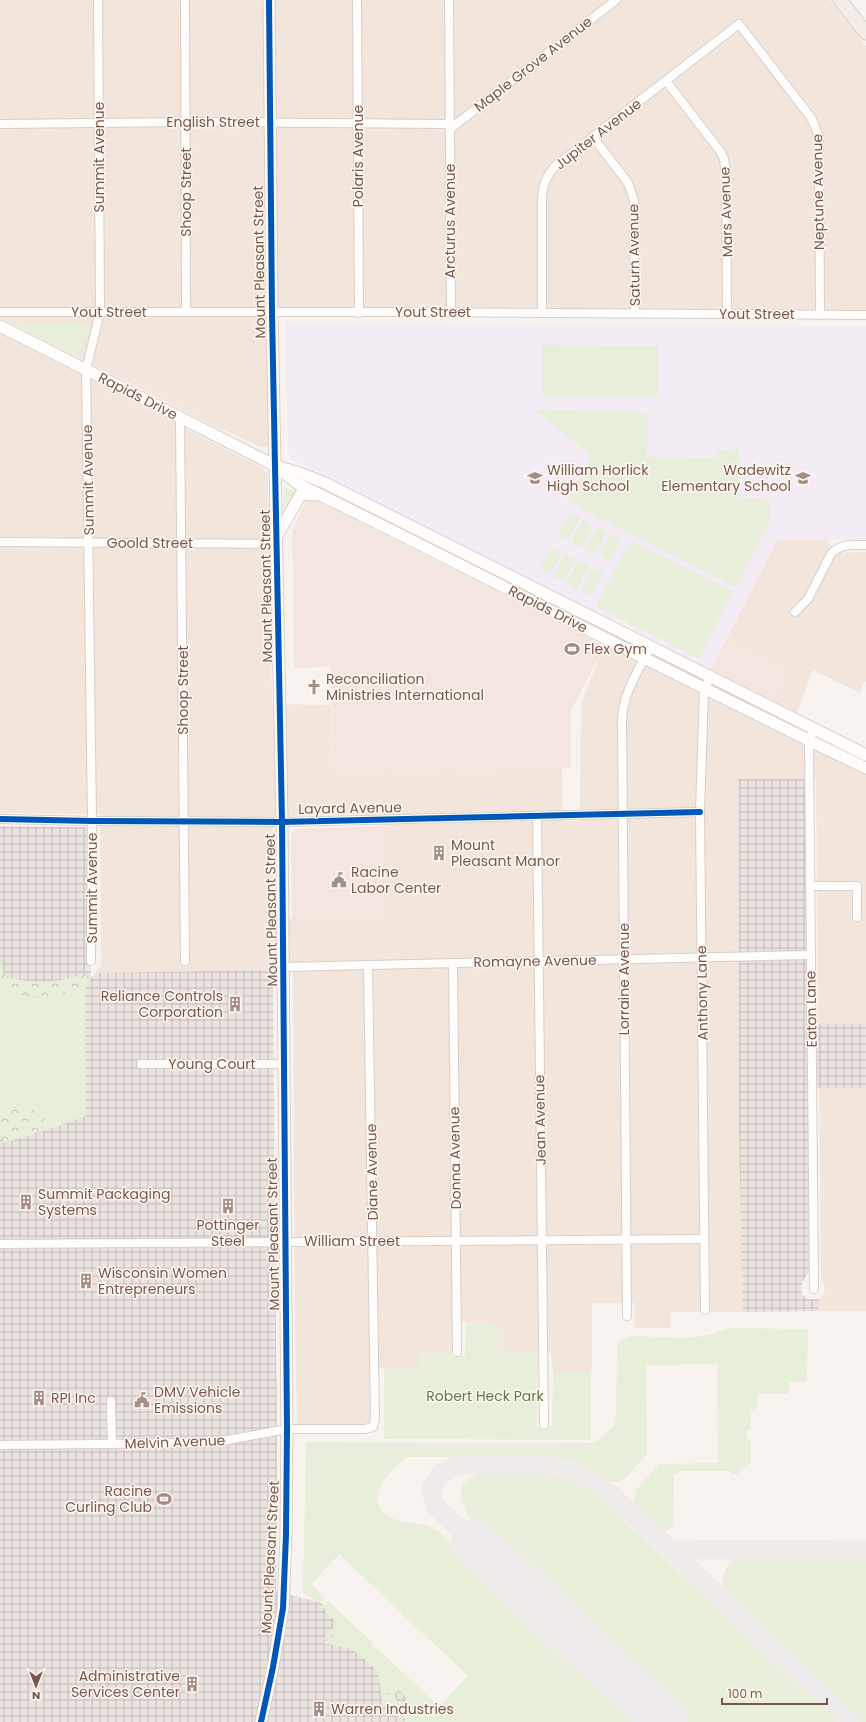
<svg xmlns="http://www.w3.org/2000/svg" width="866" height="1722" font-family="Poppins,sans-serif">
<defs>
<pattern id="industrial-grid" width="8" height="8" patternUnits="userSpaceOnUse"><rect width="8" height="8" fill="#ebe3df"/><path d="M0 4h8M4 0v8" fill="none" stroke="#c3bbb7"/></pattern>
<pattern id="forest-crowns" width="20" height="18" patternUnits="userSpaceOnUse"><rect width="20" height="18" fill="#e7eed9"/><path d="M2 6a3 3 0 1 1 6 0M12 15a3 3 0 1 1 6 0" fill="none" stroke="#c0c4b2"/></pattern>
</defs>
<rect width="100%" height="100%" fill="#f8f3ee"/>
<g fill="#f1e5dc" fill-rule="evenodd">
<polygon points="0,0 830,0 866,46 866,310 268,308 269,442 267,447 260,447 211,424 0,318"/>
<path d="M0 333 260 467 268 473 272 704 331 705 333 772 562 768 563 821H580L581 704 601 654 604 655 609 645 866 773V1024L818 1025 816 779H738L739 1131 743 1312H671L670 1328H635V1303H592V1371H553L551 1353 498 1354V1324L454 1322V1348L452 1354 419 1353V1369H384L369 1366 370 1419 368 1424 303 1425 297 1423 295 1325 293 962 274 961 273 970 95 973 98 970 101 965 100 814 0 813ZM382 814 383 918 274 919 272 816Z"/>
<polygon points="777,540 825,540 839,553 866,552 866,682 864,682 860,693 813,670 795,717 769,703 785,669 726,640"/>
<polygon points="819,1088 866,1088 866,1311 819,1311 819,1299 823,1295 825,1289 821,1276"/>
</g>
<g fill="#f5e5e0">
<polygon points="307,500 315,500 601,644 598,652 601,654 571,710 571,768 333,772 331,667 294,668 292,529"/>
<polygon points="726,640 785,669 769,703 710,670"/>
<polygon points="382,826 383,918 292,919 291,834 294,829"/>
</g>
<g fill="url(#industrial-grid)">
<polygon points="738,779 805,779 807,1024 866,1024 866,1088 808,1088 809,1271 802,1283 801,1290 802,1294 807,1299 819,1299 819,1311 743,1312 739,1131"/>
<polygon points="0,826 85,827 88,830 91,978 95,973 273,970 277,1455 276,1592 320,1602 347,1627 435,1722 0,1722"/>
</g>
<polygon fill="#f4ecf4" points="286,323 866,326 866,540 777,540 710,670 632,630 627,624 617,619 610,619 291,459 288,452"/>
<g fill="#e7eed9">
<polygon points="15,323 89,324 78,357 14,325"/>
<polygon points="543,345 658,346 657,397 543,397"/>
<polygon points="537,409 648,413 647,457 717,458 717,450 739,449 739,498 769,499 769,524 736,587 568,501 590,459 585,450 536,412"/>
<polygon points="284,487 295,492 285,511 283,510"/>
<polygon points="569,513 580,518 568,540 558,535"/>
<polygon points="583,520 593,525 582,547 571,542"/>
<polygon points="597,527 607,532 595,554 585,549"/>
<polygon points="610,534 621,539 609,561 599,556"/>
<polygon points="631,541 733,591 699,659 596,606"/>
<polygon points="552,547 562,552 550,574 540,569"/>
<polygon points="565,554 576,559 564,581 554,576"/>
<polygon points="579,561 589,566 578,589 567,583"/>
<polygon points="593,568 603,573 591,596 581,590"/>
<polygon points="87,984 85,994 86,1116 53,1128 34,1110 23,1106 0,1110 0,991 38,998 65,993"/>
<polygon points="466,1323 498,1324 498,1353 538,1354 537,1427 548,1427 552,1425 553,1371 591,1371 591,1440 384,1439 384,1369 418,1369 419,1353 452,1354 452,1356 465,1356"/>
<path d="M732 1328 808 1329 807 1380 805 1382H789V1394H758L756 1411H751V1429L747 1430V1439H751V1463L737 1474 731 1475V1471H679L678 1474H674L673 1524 668 1530 658 1529 639 1511 634 1502 636 1490 660 1464 718 1463 717 1364 646 1365 647 1454 624 1479 616 1482 607 1481 578 1464 554 1457H406C394 1469 370 1487 380 1507 383 1513 388 1517 394 1519 409 1525 425 1521 440 1533L641 1722H404L405 1719 388 1713 384 1705 381 1695 394 1694 397 1701 403 1703 407 1698 399 1690 396 1693 381 1694 378 1672 360 1655 350 1649 323 1643 344 1629 325 1640 323 1639 337 1623 325 1612V1609L321 1608 328 1601 374 1644 372 1646 374 1648 376 1647 439 1707 468 1676 339 1554 311 1584 325 1598 321 1603 303 1593 306 1442 594 1443 614 1426 616 1415 617 1345 623 1339 632 1336C652 1336 689 1340 708 1335 716 1333 723 1329 732 1328Z"/>
<path d="M481 1473C509 1473 550 1468 576 1481 590 1488 602 1500 614 1511L838 1722H687L469 1517C457 1497 456 1480 481 1473Z"/>
<path d="M742 1555H866V1722H861L726 1593C719 1577 725 1562 742 1555Z"/>
</g>
<g fill="url(#forest-crowns)">
<path d="M0 964H2L4 976C32 984 56 984 83 974L91 978C83 991 52 999 37 997 25 996 12 993 0 991Z"/>
<polygon points="23,1106 34,1110 53,1128 4,1143 0,1132 0,1110"/>
</g>
<g fill="none" stroke-linecap="round" stroke-linejoin="round">
<g stroke="#eeebea" stroke-width="19">
<polyline points="475,1543 435,1506 431,1490 439,1475 458,1465 547,1465 572,1470 599,1485 639,1520 851,1722"/>
<polyline points="671,1550 866,1549"/>
</g>
<polyline stroke="#eeebea" stroke-width="47" points="475,1543 665,1722"/>
<g stroke="#d7cfca" stroke-width="10">
<g id="street">
<polyline points="185,0 186,312"/>
<polyline points="357,0 359,313"/>
<polyline points="449,0 451,312"/>
<polyline points="666,81 720,151 724,159 726,174 727,314"/>
<polyline points="0,124 186,122 450,124"/>
<polyline points="450,129 616,0"/>
<polyline points="593,137 628,183 634,200 635,313"/>
<polyline points="0,312 409,312 866,315"/>
<path d="M542 313V198C542 186 546 177 554 167L739 24 812 119 819 137 820 315"/>
<polyline points="180,418 185,961"/>
<polyline points="0,542 277,544"/>
<path d="M795 612 808 599 831 554C841 543 852 545 866 545"/>
<polyline points="537,815 544,1425"/>
<polyline points="0,819 92,821 282,822 700,812"/>
<polyline points="810,886 857,886 857,917"/>
<polyline points="91,961 92,821 86,370 100,312 98,0"/>
<polyline points="453,963 457,1352"/>
<polyline points="284,967 810,955"/>
<polyline points="141,1064 283,1064"/>
<polyline points="0,1244 704,1239"/>
<polyline points="814,1289 809,741 814,729"/>
<polyline points="705,1310 700,812 704,689 710,678"/>
<path d="M627 1316 622 720C623 693 638 671 650 648"/>
<polyline points="111,1401 112,1444"/>
<polyline points="0,1445 201,1443 217,1442 287,1429 365,1429 373,1427 375,1420 368,965"/>
</g>
</g>
<g stroke="#d8cfca" stroke-width="13">
<g id="secondary">
<polyline points="0,326 276,466 303,474 327,484 866,755"/>
<path d="M279 469 298 484C488 577 675 676 866 768"/>
<polyline points="277,536 301,494 316,495"/>
<polyline points="261,1722 273,1667 283,1608 286,1535 287,1429 282,822 272,313 269,0"/>
</g>
</g>
<g stroke="#d9d0cb" stroke-width="15">
<polyline id="primary" points="840,0 866,33"/>
</g>
<use href="#street" stroke="#fefdfc" stroke-width="8"/>
<use href="#secondary" stroke="#fefdfc" stroke-width="11"/>
<use href="#primary" stroke="#f2ede7" stroke-width="13"/>
<g stroke="#fff8f1" stroke-width="8">
<g id="cycleway">
<polyline points="0,819 92,821 282,822 700,812"/>
<polyline points="261,1722 273,1667 283,1608 286,1535 287,1429 282,822 272,313 269,0"/>
</g>
</g>
<use href="#cycleway" stroke="#0057b8" stroke-width="6"/>
</g>
<defs>
<g id="school-bare" transform="scale(1.2)"><path d="M0-5L7-2L0 1L-7-2ZM-4 1L0 2.5L4 1V4Q0 6-4 4Z" fill="#a48e85" stroke="#fff8f1" stroke-width="2.5" paint-order="stroke"/></g>
<g id="stadium-bare" transform="scale(1.2)"><path d="M0-5a6.5 5 0 1 0 0 10a6.5 5 0 1 0 0-10ZM-3.5-1.8h7v3.6h-7Z" fill="#a48e85" stroke="#fff8f1" stroke-width="2.5" paint-order="stroke"/></g>
<g id="church-bare" transform="scale(1.2)"><path d="M-1.2-6h2.4v3.5h3.3v2.4h-3.3V6h-2.4V-.1h-3.3v-2.4h3.3Z" fill="#a48e85" stroke="#fff8f1" stroke-width="2.5" paint-order="stroke"/></g>
<g id="building-bare" transform="scale(1.2)"><path d="M-4-6H4V6H1V3H-1V6H-4ZM-2.5-4.3h1.7v1.8h-1.7ZM.8-4.3h1.7v1.8H.8ZM-2.5-1h1.7V.8h-1.7ZM.8-1h1.7V.8H.8Z" fill="#a48e85" stroke="#fff8f1" stroke-width="2.5" paint-order="stroke"/></g>
<g id="civic-bare" transform="scale(1.2)"><path d="M-.6-6.5H3V-4.5H.6V-3L4-1V1h2V6H-6V1h2V-1L-.6-3ZM-1.2 2.5V6h2.4V2.5Z" fill="#a48e85" stroke="#fff8f1" stroke-width="2.5" paint-order="stroke"/></g>
</defs>
<g fill-rule="evenodd">
<use href="#school-bare" x="535" y="478"/>
<use href="#school-bare" x="803" y="478"/>
<use href="#stadium-bare" x="572" y="649"/>
<use href="#church-bare" x="314" y="687"/>
<use href="#building-bare" x="439" y="853"/>
<use href="#civic-bare" x="339" y="880"/>
<use href="#building-bare" x="235" y="1004"/>
<use href="#building-bare" x="26" y="1202"/>
<use href="#building-bare" x="228" y="1206"/>
<use href="#building-bare" x="86" y="1281"/>
<use href="#building-bare" x="39" y="1398"/>
<use href="#civic-bare" x="142" y="1400"/>
<use href="#stadium-bare" x="164" y="1499"/>
<use href="#building-bare" x="192" y="1684"/>
<use href="#building-bare" x="319" y="1709"/>
</g>
<g text-anchor="middle" dominant-baseline="central" stroke-width="3" stroke-linejoin="round" paint-order="stroke">
<g font-size="14" fill="#77584d" stroke="#fff8f1">
<text transform="translate(533 64) rotate(-38)">Maple Grove Avenue</text>
<text x="213" y="122">English Street</text>
<text transform="translate(598 134) rotate(-38)">Jupiter Avenue</text>
<text transform="translate(358 156) rotate(-90)">Polaris Avenue</text>
<text transform="translate(99 157) rotate(-90)">Summit Avenue</text>
<text transform="translate(186 192) rotate(-90)">Shoop Street</text>
<text transform="translate(818 192) rotate(-91)">Neptune Avenue</text>
<text transform="translate(726 212) rotate(-92)">Mars Avenue</text>
<text transform="translate(450 221) rotate(-90)">Arcturus Avenue</text>
<text transform="translate(634 255) rotate(-91)">Saturn Avenue</text>
<text transform="translate(259 262) rotate(-91)">Mount Pleasant Street</text>
<text x="109" y="312">Yout Street</text>
<text x="433" y="312">Yout Street</text>
<text x="757" y="314">Yout Street</text>
<text transform="translate(138 396) rotate(27)">Rapids Drive</text>
<text transform="translate(88 480) rotate(-91)">Summit Avenue</text>
<text x="150" y="543">Goold Street</text>
<text transform="translate(266 586) rotate(-91)">Mount Pleasant Street</text>
<text transform="translate(548 609) rotate(27)">Rapids Drive</text>
<text transform="translate(183 690) rotate(-90)">Shoop Street</text>
<text transform="translate(350 808) rotate(-1)">Layard Avenue</text>
<text transform="translate(92 888) rotate(-90)">Summit Avenue</text>
<text transform="translate(271 910) rotate(-91)">Mount Pleasant Street</text>
<text transform="translate(535 961) rotate(-1)">Romayne Avenue</text>
<text transform="translate(624 979) rotate(-90)">Lorraine Avenue</text>
<text transform="translate(702 993) rotate(-91)">Anthony Lane</text>
<text transform="translate(811 1009) rotate(-91)">Eaton Lane</text>
<text x="212" y="1064">Young Court</text>
<text transform="translate(540 1120) rotate(-91)">Jean Avenue</text>
<text transform="translate(455 1158) rotate(-91)">Donna Avenue</text>
<text transform="translate(372 1172) rotate(-91)">Diane Avenue</text>
<text transform="translate(273 1234) rotate(-91)">Mount Pleasant Street</text>
<text x="352" y="1241">William Street</text>
<text transform="translate(175 1442) rotate(-2)">Melvin Avenue</text>
<text transform="translate(270 1557) rotate(-87)">Mount Pleasant Street</text>
</g>
<g font-size="14" fill="#77584d" stroke="#fff8f1" text-anchor="start">
<text x="547" y="470">William Horlick<tspan x="547" dy="16">High School</tspan></text>
<text x="791" y="470" text-anchor="end">Wadewitz<tspan x="791" dy="16">Elementary School</tspan></text>
<text x="584" y="649">Flex Gym</text>
<text x="326" y="679">Reconciliation<tspan x="326" dy="16">Ministries International</tspan></text>
<text x="451" y="845">Mount<tspan x="451" dy="16">Pleasant Manor</tspan></text>
<text x="351" y="872">Racine<tspan x="351" dy="16">Labor Center</tspan></text>
<text x="223" y="996" text-anchor="end">Reliance Controls<tspan x="223" dy="16">Corporation</tspan></text>
<text x="38" y="1194">Summit Packaging<tspan x="38" dy="16">Systems</tspan></text>
<text x="228" y="1225" text-anchor="middle">Pottinger<tspan x="228" dy="16">Steel</tspan></text>
<text x="98" y="1273">Wisconsin Women<tspan x="98" dy="16">Entrepreneurs</tspan></text>
<text x="154" y="1392">DMV Vehicle<tspan x="154" dy="16">Emissions</tspan></text>
<text x="51" y="1398">RPI Inc</text>
<text x="152" y="1491" text-anchor="end">Racine<tspan x="152" dy="16">Curling Club</tspan></text>
<text x="180" y="1676" text-anchor="end">Administrative<tspan x="180" dy="16">Services Center</tspan></text>
<text x="331" y="1709">Warren Industries</text>
</g>
<g font-size="14" fill="#5b7c45" stroke="#fff8f1">
<text x="485" y="1396">Robert Heck Park</text>
</g>
</g>
<g transform="translate(36 1686) rotate(180)" stroke="#fff8f1" stroke-width="3" paint-order="stroke">
<path d="M0-3L7 15L0 10L-7 15Z" fill="#77584d"/>
<text y="-6" font-size="11" font-weight="bold" text-anchor="middle" fill="#77584d">N</text>
</g>
<path d="M722 1698v6h105v-6" fill="none" stroke="#77584d" stroke-width="2"/>
<text x="728" y="1698" font-size="12" fill="#77584d" stroke="#fff8f1" stroke-width="3" paint-order="stroke">100 m</text>
</svg>
